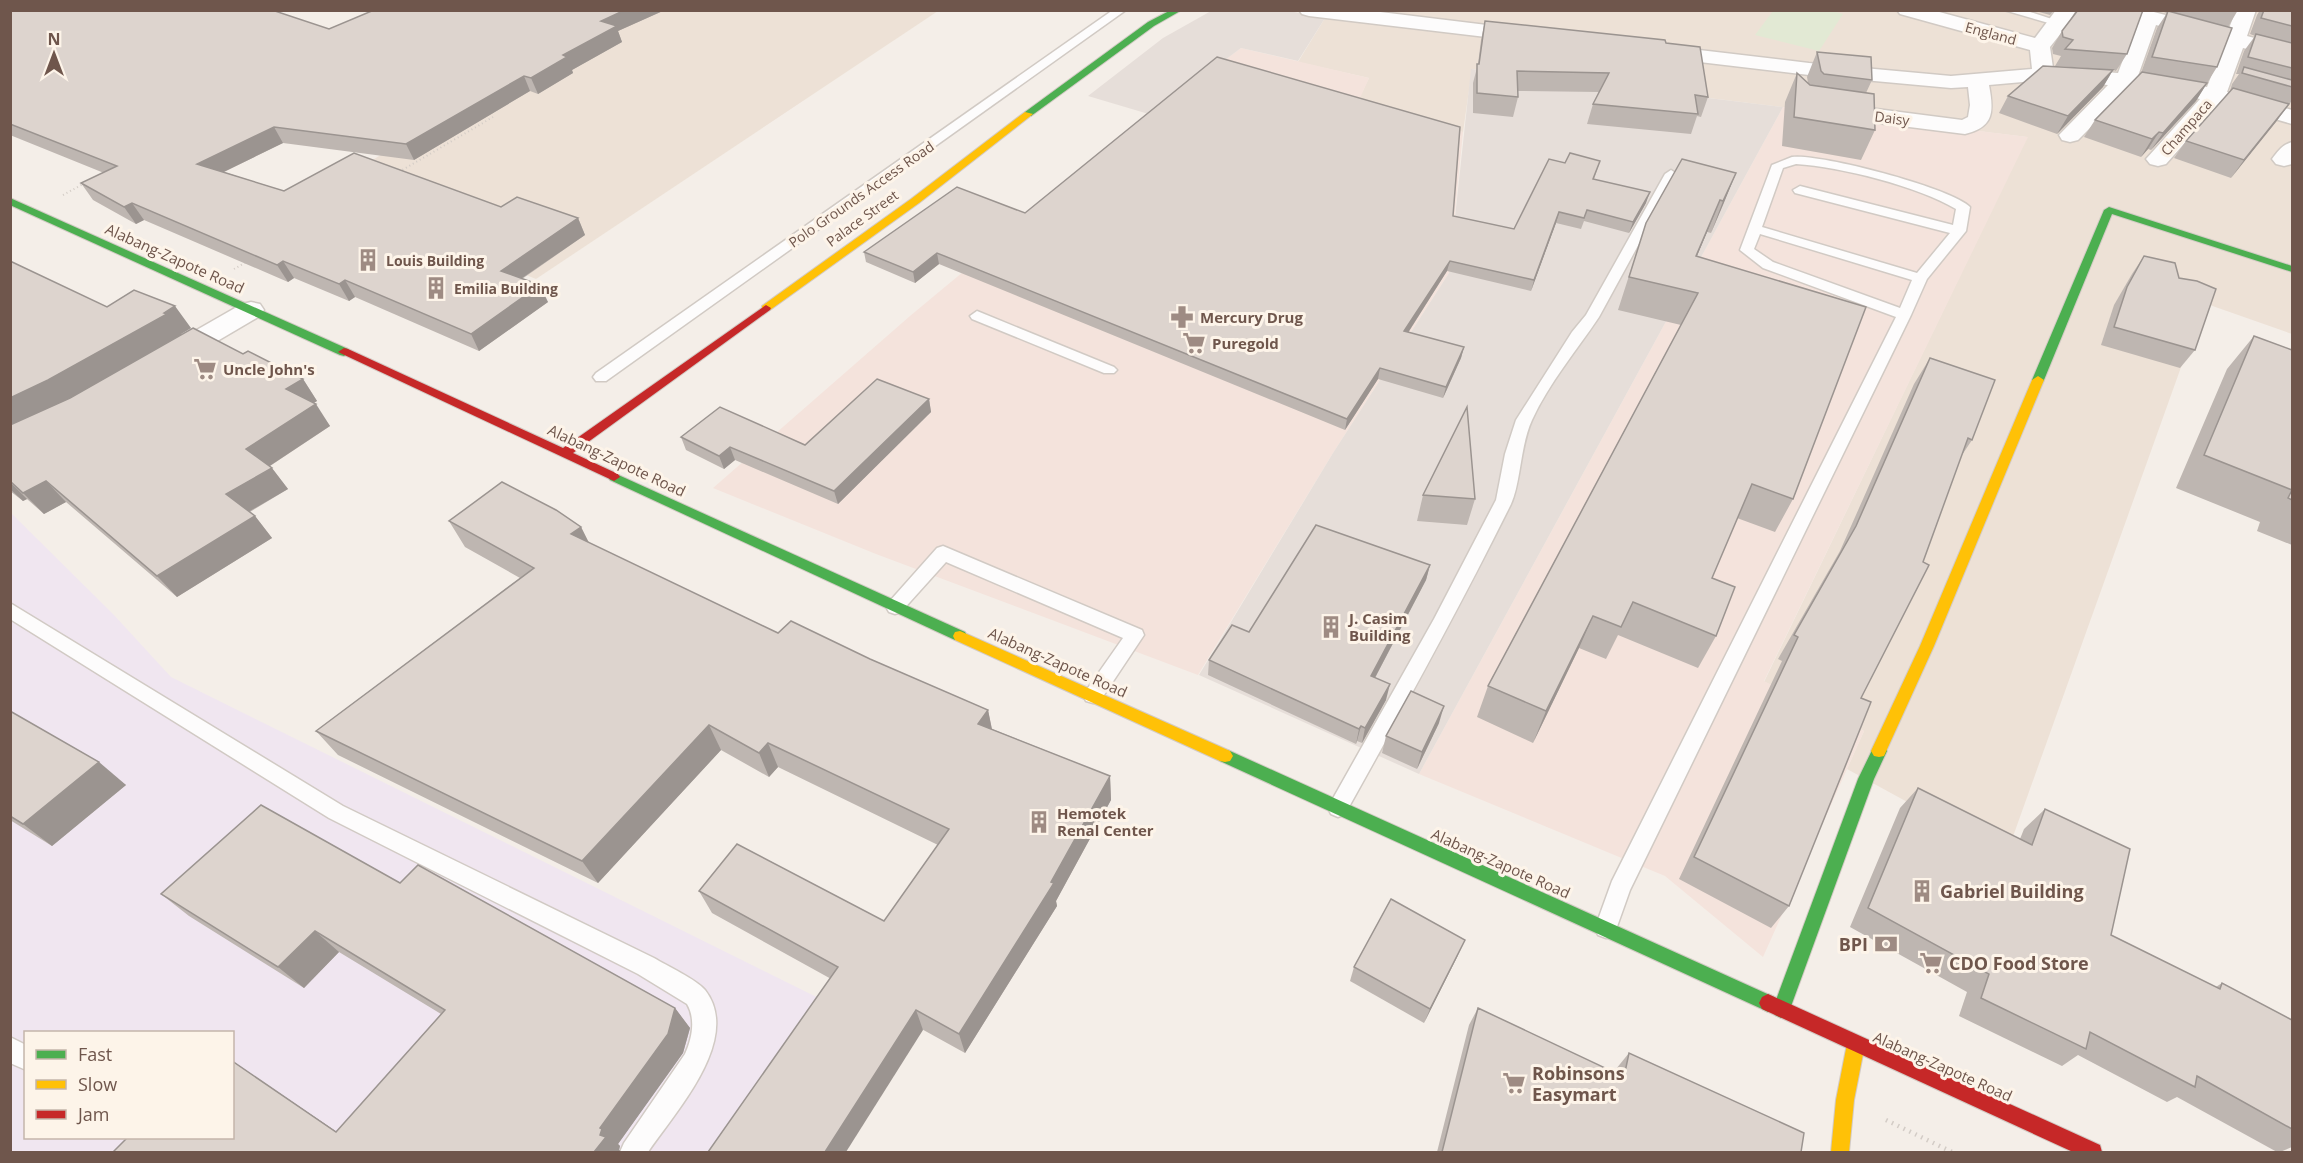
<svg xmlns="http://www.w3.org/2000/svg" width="2303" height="1163" font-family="'Open Sans',sans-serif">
<rect width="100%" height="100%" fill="#f4eee8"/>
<g fill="#ede1d6">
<polygon points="605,11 938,11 536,279 390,220 340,181"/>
<polygon points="1337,11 2292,11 2292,334 2204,303 2006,856 1847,769 1864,731 1764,682 2027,137 1472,69 1463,132 1356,105 1369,78 1298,62 1325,18"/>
</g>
<g fill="#f4e3dc">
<polygon points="1241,48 1369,78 1357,105 1463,132 1449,273 1333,453 1198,675 876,554 713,488 910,316 1152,115"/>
<polygon points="1783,107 2028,137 1764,681 1864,731 1763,957 1665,876 1419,774"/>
</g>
<g fill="#e6ded9">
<polygon points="1211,11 1289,11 1325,18 1298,61 1241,48 1152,115 1088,96 1163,38"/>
<polygon points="1471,69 1783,107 1419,774 1199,675 1333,453 1449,273"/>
</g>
<path fill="#f0e6f0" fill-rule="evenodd" d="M10 512 114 615 171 677 875 1026 800 1152H11ZM26 1032H232V1138H26Z"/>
<polygon fill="#e2e9d4" points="1830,10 1843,14 1819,51 1755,35 1773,11"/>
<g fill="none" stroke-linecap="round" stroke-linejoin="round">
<g stroke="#d1cac4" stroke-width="3">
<g id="lane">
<polygon points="1113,10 1126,10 606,381 596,381 593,377 596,373"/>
<polygon points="2004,10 2024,10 2064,23 2059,26"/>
<path d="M1792 157C1819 153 1952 188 1970 207L1966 231 1927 279 1911 315 1630 890 1614 935 1606 938 1598 935 1595 928 1612 881 1896 317 1763 268 1740 250 1772 165ZM1796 164C1841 167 1917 186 1956 209L1953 225 1800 186 1793 190 1795 193 1950 233 1917 273 1762 227 1783 168ZM1760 234 1912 280 1900 308 1773 262 1754 249Z"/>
<path d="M1671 170 1677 174 1599 317C1577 350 1549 383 1532 420 1520 446 1521 482 1511 504 1459 609 1402 712 1345 814L1338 817 1331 814 1328 808 1331 802 1434 619 1496 500 1505 454 1516 420 1572 332 1586 315 1665 174Z"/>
<polygon points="977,311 1114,367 1117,370 1114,373 1104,373 972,319 970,316"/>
<polygon points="943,546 1142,630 1144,635 1100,701 1093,703 1086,701 1083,695 1123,638 946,562 901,612 895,614 889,612 886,607 889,602 937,548"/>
<path d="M10 603 343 806 654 958C667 966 696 979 705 990 743 1039 675 1112 648 1152H620L624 1143 685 1054C692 1039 696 1019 687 1004L638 974 329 818 10 619Z"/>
<polygon points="10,1037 26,1045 26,1070 10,1063"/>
</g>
</g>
<g stroke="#d1cac4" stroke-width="3">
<g id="street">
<polygon points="1299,10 1364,10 1528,30 1535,32 1538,36 1535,40 1528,42 1309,16 1302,14"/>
<path d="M1897 10H1932L2035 38 2056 10H2076L2066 27 2050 47 2053 68 2118 73 2138 20 2114 14 2111 10H2146L2228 31 2236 10H2256L2247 36 2292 48V60L2243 48 2227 92 2292 110V124L2220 103 2166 164 2158 166 2150 164 2146 159 2200 99 2131 87 2078 140 2070 142 2062 140 2059 135 2108 85 2044 80 1989 85C1994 112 1994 127 1965 134L1830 117 1822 115 1819 110 1822 105 1830 103 1962 120 1968 117 1970 105 1968 87 1951 88 1809 75 1657 57 1650 55 1647 51 1650 47 1657 45 1809 63 1951 76 2032 69 2030 50 1900 14ZM2156 25 2224 43 2207 87 2138 76Z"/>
<path d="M2292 142V164L2284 166 2276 164 2272 159C2278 151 2282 145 2292 142Z"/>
<polygon points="251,302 260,304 264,310 260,316 180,363 170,366 160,363 156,357 160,351 242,304"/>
</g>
</g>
<g stroke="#d3cbc5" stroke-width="2">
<g id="fast">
<polygon points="1171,10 1182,10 1154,26 1031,116 1025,116 1025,112 1148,22"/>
<polygon points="10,198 348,349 350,352 344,356 340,355 10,205"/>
<polygon points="2109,207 2292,266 2292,272 2112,214 2044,380 2042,383 2034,383 2032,380 2104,210"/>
<polygon points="614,473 965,632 967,636 965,640 955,640 610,480 608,477"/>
<polygon points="1879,745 1884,746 1887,751 1874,779 1790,1009 1787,1015 1781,1018 1775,1015 1773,1010 1768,1012 1762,1009 1220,761 1217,756 1220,751 1225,750 1230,751 1774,997 1776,1000 1858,779 1874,746"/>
</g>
</g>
<g stroke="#d3cbc5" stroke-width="2">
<g id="slow">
<polygon points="1025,112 1033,114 919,203 770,310 762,310 762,306 911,199"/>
<polygon points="2038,376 2044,380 1934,646 1884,756 1879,757 1874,756 1871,751 1920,646 2032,380"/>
<polygon points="960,631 1230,751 1233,756 1230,761 1225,762 1220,761 955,640 953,636 955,632"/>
<polygon points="1856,1035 1862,1038 1865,1044 1854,1100 1849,1152 1831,1152 1836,1100 1847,1044 1850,1038"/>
</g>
</g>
<g stroke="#d3cbc5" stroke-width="2">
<g id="jam">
<polygon points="766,305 771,308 770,310 573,453 618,474 620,477 614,481 338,352 344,348 348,349 563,448"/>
<polygon points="1768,994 2100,1145 2102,1152 2073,1152 1762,1009 1759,1003 1762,997"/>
</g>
</g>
<g stroke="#d3ccc6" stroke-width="2" stroke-dasharray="1 3" stroke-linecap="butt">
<polyline points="399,172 493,117"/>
<polyline points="63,195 85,183"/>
<polyline points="234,269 248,261"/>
</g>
<polyline stroke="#d3ccc6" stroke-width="4.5" stroke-dasharray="1.5 5" stroke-linecap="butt" points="1886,1120 1952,1152"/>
<use href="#lane" fill="#fdfcfc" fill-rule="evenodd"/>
<use href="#street" fill="#fdfcfc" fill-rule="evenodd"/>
<use href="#fast" fill="#4caf50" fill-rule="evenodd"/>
<use href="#slow" fill="#ffc107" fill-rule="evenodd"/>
<use href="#jam" fill="#c62828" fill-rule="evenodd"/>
</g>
<g fill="#beb6b1">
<polygon points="10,10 329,29 374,10 665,10 618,31 622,42 572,70 573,73 538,94 530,91 414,160 283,143 224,172 284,191 501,207 578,218 585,235 522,279 548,302 479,351 355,297 349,301 294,278 288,282 144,220 136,224 93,200 81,183 104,173 10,135"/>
<polygon points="2032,10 2054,10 2050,15"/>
<polygon points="2076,10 2143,10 2127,54 2116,71 2113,70 2103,87 2057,134 1999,113 2008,96 2087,68 2055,66 2061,56 2053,54 2052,48 2062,31 2074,16"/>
<polygon points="2157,10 2238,10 2228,27 2217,67 2196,101 2151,150 2148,149 2141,157 2084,137 2095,120 2141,73 2157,28 2167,13"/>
<polygon points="2260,10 2292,10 2292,101 2287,106 2231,178 2174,158 2186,141 2230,91 2232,84 2239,74 2236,74 2244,51 2255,36 2250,34 2257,15"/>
<polygon points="1485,21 1666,43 1708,97 1701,117 1697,116 1691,134 1587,124 1593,104 1599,92 1517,91 1518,97 1513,117 1473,113 1473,83 1478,64 1481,40"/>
<polygon points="1817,52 1872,80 1866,93 1875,130 1861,160 1782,146 1785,102 1797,73 1808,83 1807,77"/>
<polygon points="1600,161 1594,179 1646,203 1629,233 1584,221 1581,229 1556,223 1531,291 1447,271 1408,333 1464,347 1461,358 1443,398 1378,379 1345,430 939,264 915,283 866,262 864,252 1025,213 1453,216 1514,229 1565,163"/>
<polygon points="1736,173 1711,233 1707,232 1697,256 1793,499 1775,532 1737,518 1712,578 1716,636 1698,668 1618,635 1606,659 1579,648 1533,743 1477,717 1488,686 1681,325 1618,310 1646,223"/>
<polygon points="2144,256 2195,350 2180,368 2101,345 2114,305 2132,274"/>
<polygon points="10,261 107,307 191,328 181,334 243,354 303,379 317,401 313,403 330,426 270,466 288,489 250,512 255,516 272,538 177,597 66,502 44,514 27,499 23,501 10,491"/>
<polygon points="2254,336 2292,350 2292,545 2257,531 2260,522 2176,488 2227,369"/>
<polygon points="1930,358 1972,440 1962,455 1861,698 1789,906 1771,928 1679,879 1782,661 1778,659 1840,551 1914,384"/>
<polygon points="929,399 931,412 838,504 735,460 724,469 686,450 681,437 805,445"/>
<polygon points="1423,495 1475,499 1467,525 1417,521"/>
<polygon points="449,521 581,527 589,543 778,633 870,659 988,710 992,729 1110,776 1111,800 1056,901 1057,906 965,1053 712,913 699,891 884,921 938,845 778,767 769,777 721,750 598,883 338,755 316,731 520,578 465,547"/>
<polygon points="1430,565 1426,580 1375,678 1386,700 1362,743 1357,741 1356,744 1208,675 1209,660 1249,632"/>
<polygon points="10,711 126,785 52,846 10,820"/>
<polygon points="1439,723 1417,769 1382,753 1386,736"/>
<polygon points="1918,788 2020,839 2024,829 2045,809 2111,935 2216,987 2222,983 2292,1020 2292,1147 2280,1152 2277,1152 2177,1097 2167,1102 2078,1055 2062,1066 1959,1016 1967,992 1850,927 1900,808"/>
<polygon points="400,883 675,1008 690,1028 683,1053 618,1144 620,1146 619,1150 622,1152 113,1152 232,1137 232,1061 337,1132 441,1014 339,952 304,988 189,916 161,894"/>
<polygon points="1458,955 1424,1023 1350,981 1354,967"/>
<polygon points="1478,1008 1615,1073 1616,1069 1629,1053 1801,1152 1437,1152 1469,1025"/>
</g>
<g fill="#9b9490">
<polygon points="625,10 665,10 618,31 622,42 572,70 573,73 538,94 531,78 563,55 601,21"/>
<polygon points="2113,70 2103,87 2057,134 2068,116"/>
<polygon points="524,76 530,91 414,160 406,144"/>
<polygon points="2207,83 2196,101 2151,150 2163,133"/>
<polygon points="2289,104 2276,122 2231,178 2244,160"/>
<polygon points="274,127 283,143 207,180 197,164"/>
<polygon points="2159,132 2148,149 2141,157 2152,139"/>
<polygon points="1736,173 1723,205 1711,233 1723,201"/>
<polygon points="1650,192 1646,203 1629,233 1633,222"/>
<polygon points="1720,200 1707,232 1683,289 1696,256"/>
<polygon points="132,203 144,220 136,224 124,207"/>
<polygon points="1559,212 1556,223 1531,291 1534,280"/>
<polygon points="578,218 585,235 509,287 501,271"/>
<polygon points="937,253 939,264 915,283 913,272"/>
<polygon points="283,261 294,278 288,282 277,265"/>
<polygon points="1450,261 1447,271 1402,342 1404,331"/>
<polygon points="345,280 355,297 349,301 339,284"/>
<polygon points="540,285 548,302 479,351 471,334"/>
<polygon points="175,306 191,328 181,334 183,336 67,402 10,429 10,398"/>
<polygon points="1464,347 1461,358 1443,398 1446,387"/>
<polygon points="1380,368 1378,379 1345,430 1347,419"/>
<polygon points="303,379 317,401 300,411 286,389"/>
<polygon points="929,399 931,412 838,504 834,491"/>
<polygon points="316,404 330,426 262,471 246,449"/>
<polygon points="730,447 735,460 724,469 719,456"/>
<polygon points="272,468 288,489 243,515 226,494"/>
<polygon points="46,481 66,502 44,514 23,493"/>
<polygon points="10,482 27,499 23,501 10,489"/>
<polygon points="255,516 272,538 177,597 157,576"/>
<polygon points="581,527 594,553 571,534"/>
<polygon points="1430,565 1426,580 1368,691 1371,676"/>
<polygon points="1593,616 1579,648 1533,743 1546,711"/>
<polygon points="1390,684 1386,700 1362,743 1365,728"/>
<polygon points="1444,706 1439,723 1417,769 1422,752"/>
<polygon points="988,710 993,735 978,724"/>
<polygon points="709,725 721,750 598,883 582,861"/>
<polygon points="1361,726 1357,741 1356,744 1359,729"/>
<polygon points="768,743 778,767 769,777 759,753"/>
<polygon points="99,762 126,785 52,846 23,824"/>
<polygon points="1110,776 1111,800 1056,901 1057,906 965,1053 959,1034 1051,882"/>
<polygon points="315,931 339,952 304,988 278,967"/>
<polygon points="1465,940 1458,955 1424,1023 1430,1009"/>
<polygon points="675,1008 690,1028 683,1053 618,1144 620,1146 619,1150 622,1152 594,1152 600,1135 600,1128"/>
<polygon points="916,1010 923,1030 846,1152 825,1152"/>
<polygon points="232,1061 362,1149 336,1132"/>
</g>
<g fill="#ddd4ce" stroke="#9b9490" stroke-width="1.5">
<polygon points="10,10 272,10 329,29 374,10 625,10 601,21 617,26 563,55 567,57 531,78 524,76 406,144 274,127 197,164 284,191 354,153 501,207 517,197 578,218 501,271 540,285 471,334 345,280 339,284 283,261 277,265 132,203 124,207 81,183 117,166 10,124"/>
<polygon points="2078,10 2143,10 2127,54 2065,49 2073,40 2063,37 2062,31"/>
<polygon points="2264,10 2292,10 2292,26 2261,18"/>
<polygon points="2168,11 2232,28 2217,67 2152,57"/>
<polygon points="1485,21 1665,40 1666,43 1700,47 1708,97 1695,95 1698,114 1593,104 1609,73 1517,71 1518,97 1477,93 1477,64 1479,64"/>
<polygon points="2256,34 2292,43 2292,68 2248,57"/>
<polygon points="1817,52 1871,57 1872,80 1824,74 1821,71"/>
<polygon points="1217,57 1460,127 1453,216 1514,229 1549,159 1565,163 1570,153 1600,161 1593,179 1650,192 1633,222 1587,210 1584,218 1559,212 1534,280 1450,261 1404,331 1464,347 1446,387 1380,368 1347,419 937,253 913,272 864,252 957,187 1025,213"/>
<polygon points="2043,66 2113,70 2068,116 2008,96"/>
<polygon points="2244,67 2292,80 2292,87 2242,73"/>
<polygon points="2142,72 2207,83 2163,133 2159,132 2152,139 2095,120"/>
<polygon points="1797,73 1810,85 1874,94 1875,130 1794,117"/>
<polygon points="2233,88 2289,104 2244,160 2186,141"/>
<polygon points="1682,159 1736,173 1723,201 1720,200 1696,256 1866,307 1793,499 1752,484 1712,578 1735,587 1716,636 1633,602 1621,627 1593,616 1546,711 1488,686 1698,293 1629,277 1646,223"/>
<polygon points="2144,256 2175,263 2179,278 2197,281 2216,289 2195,350 2114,327 2127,287"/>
<polygon points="10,261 107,307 134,290 175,306 164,313 167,314 48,380 10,398"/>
<polygon points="193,328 243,354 248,351 303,379 286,389 316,404 246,449 272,468 226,494 255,516 157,576 46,481 23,493 10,481 10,425 70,398"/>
<polygon points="2254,336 2292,350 2292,500 2288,498 2292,490 2204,455"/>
<polygon points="1930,358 1995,380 1972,440 1968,438 1923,562 1929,565 1861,698 1871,702 1789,906 1694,857 1798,637 1794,635 1856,526"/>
<polygon points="877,379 929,399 834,491 730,447 719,456 681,437 720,407 805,445"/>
<polygon points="1467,407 1475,499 1423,495"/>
<polygon points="502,482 556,510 581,527 571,534 778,633 791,621 870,659 988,710 978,724 1110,776 1051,882 1054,883 959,1034 916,1010 825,1152 708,1152 838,967 699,891 737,844 884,921 949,829 768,743 759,753 709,725 582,861 316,731 534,568 449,521"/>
<polygon points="1316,525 1430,565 1371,676 1390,684 1365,728 1361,726 1359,729 1209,660 1232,625 1249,632"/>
<polygon points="1411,691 1444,706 1422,752 1386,736"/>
<polygon points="10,711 99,762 23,824 10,816"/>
<polygon points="1918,788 2032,845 2045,809 2130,849 2111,935 2220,989 2222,983 2292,1020 2292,1129 2197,1076 2195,1087 2090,1032 2086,1049 1981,998 1989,974 1868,908"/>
<polygon points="261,805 400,883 418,865 675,1008 668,1034 600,1128 602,1129 600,1135 606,1137 594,1152 113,1152 128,1137 232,1137 232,1061 336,1132 445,1010 315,931 278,967 161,894"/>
<polygon points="1391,899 1465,940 1430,1009 1354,967"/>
<polygon points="1478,1008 1624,1077 1629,1053 1804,1133 1801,1152 1442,1152"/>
</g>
<defs>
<g id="building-bare" transform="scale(1.8)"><path d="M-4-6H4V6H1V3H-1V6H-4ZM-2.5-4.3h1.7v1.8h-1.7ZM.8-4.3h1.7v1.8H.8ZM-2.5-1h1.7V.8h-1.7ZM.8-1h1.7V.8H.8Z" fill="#9e8b83" stroke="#fdf4e9" stroke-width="2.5" paint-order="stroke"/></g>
<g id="pharmacy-bare" transform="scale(1.8)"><path d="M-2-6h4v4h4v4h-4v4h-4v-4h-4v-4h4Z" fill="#9e8b83" stroke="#fdf4e9" stroke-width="2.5" paint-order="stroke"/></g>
<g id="supermarket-bare" transform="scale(1.8)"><path d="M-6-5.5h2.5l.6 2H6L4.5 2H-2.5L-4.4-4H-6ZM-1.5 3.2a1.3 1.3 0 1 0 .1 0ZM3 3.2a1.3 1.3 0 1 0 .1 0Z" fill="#9e8b83" stroke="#fdf4e9" stroke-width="2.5" paint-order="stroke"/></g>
<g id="bank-bare" transform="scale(1.8)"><path d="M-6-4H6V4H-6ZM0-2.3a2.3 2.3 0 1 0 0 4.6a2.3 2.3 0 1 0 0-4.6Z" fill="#9e8b83" stroke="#fdf4e9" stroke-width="2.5" paint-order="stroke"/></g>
</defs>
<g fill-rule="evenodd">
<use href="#building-bare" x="368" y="260"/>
<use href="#building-bare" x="436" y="288"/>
<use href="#pharmacy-bare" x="1182" y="317"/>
<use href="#supermarket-bare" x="1194" y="343"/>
<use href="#supermarket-bare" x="205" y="369"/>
<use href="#building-bare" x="1331" y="627"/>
<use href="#building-bare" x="1039" y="822"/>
<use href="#building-bare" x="1922" y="891"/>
<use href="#bank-bare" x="1886" y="944"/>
<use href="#supermarket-bare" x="1931" y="963"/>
<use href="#supermarket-bare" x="1514" y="1083"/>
</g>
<g text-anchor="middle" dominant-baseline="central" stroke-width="6" stroke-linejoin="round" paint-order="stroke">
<g font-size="14" fill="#6f564c" stroke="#fdf4e9">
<text transform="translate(1991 33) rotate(15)">England</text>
<text transform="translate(1892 118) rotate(7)">Daisy</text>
<text transform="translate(2186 127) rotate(-49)">Champaca</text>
<text transform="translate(861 194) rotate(-35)">Polo Grounds Access Road</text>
<text transform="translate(862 218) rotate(-36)">Palace Street</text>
</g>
<g font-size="14" font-weight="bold" fill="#6f564c" stroke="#fdf4e9" text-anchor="start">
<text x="386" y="260">Louis Building</text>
<text x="454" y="288">Emilia Building</text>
</g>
<g font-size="15" fill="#6f564c" stroke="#fdf4e9">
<text transform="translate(175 258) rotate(24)">Alabang-Zapote Road</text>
<text transform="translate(617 460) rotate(25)">Alabang-Zapote Road</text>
<text transform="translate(1058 662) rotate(24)">Alabang-Zapote Road</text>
<text transform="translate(1501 863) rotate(24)">Alabang-Zapote Road</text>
<text transform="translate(1943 1066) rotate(24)">Alabang-Zapote Road</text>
</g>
<g font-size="15" font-weight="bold" fill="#6f564c" stroke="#fdf4e9" text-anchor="start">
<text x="1200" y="317">Mercury Drug</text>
<text x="1212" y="343">Puregold</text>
<text x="223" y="369">Uncle John's</text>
<text x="1349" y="618">J. Casim<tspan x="1349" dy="17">Building</tspan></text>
<text x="1057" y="813">Hemotek<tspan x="1057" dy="17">Renal Center</tspan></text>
</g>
<g font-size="18" font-weight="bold" fill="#6f564c" stroke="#fdf4e9" text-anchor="start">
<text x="1940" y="891">Gabriel Building</text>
<text x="1868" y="944" text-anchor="end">BPI</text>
<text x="1949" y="963">CDO Food Store</text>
<text x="1532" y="1073">Robinsons<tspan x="1532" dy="21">Easymart</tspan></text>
</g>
</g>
<rect width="2303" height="1163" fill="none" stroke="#6f564c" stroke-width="24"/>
<rect x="24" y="1031" width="210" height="108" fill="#fdf4e9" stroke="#c4b5aa" stroke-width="1.5"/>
<rect x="36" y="1050" width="30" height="9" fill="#4caf50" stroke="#c4b5aa" stroke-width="1.5"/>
<text x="78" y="1061" font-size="18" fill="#6f564c">Fast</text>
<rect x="36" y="1080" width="30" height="9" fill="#ffc107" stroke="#c4b5aa" stroke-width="1.5"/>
<text x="78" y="1091" font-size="18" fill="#6f564c">Slow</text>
<rect x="36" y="1110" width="30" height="9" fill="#c62828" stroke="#c4b5aa" stroke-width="1.5"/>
<text x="78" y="1121" font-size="18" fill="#6f564c">Jam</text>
<g transform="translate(54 54)" stroke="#fdf4e9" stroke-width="4.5" paint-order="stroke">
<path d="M0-4.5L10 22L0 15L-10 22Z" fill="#6f564c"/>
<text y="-9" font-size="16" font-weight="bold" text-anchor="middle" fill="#6f564c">N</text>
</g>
</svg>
